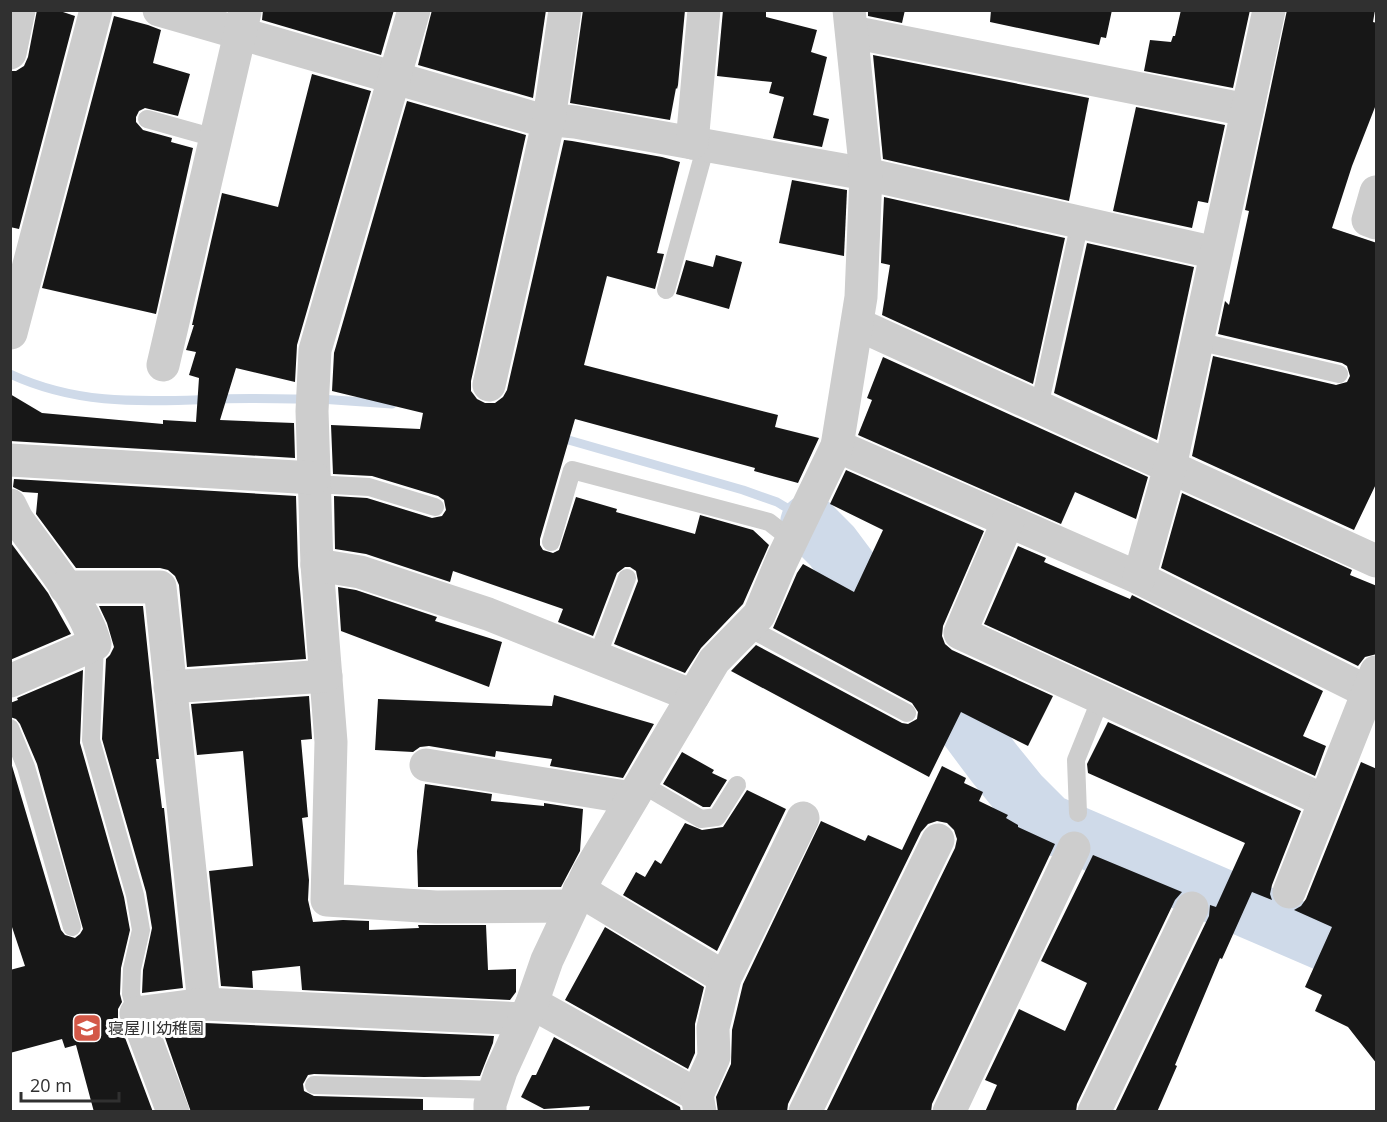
<svg xmlns="http://www.w3.org/2000/svg" width="1387" height="1122" font-family="'Open Sans','Noto Sans JP',sans-serif">
<rect width="100%" height="100%" fill="#fff"/>
<g fill="none" stroke-linecap="round" stroke-linejoin="round">
<g stroke="#cfdae9" stroke-width="9">
<path d="M10 374C81 407 147 401 222 399 250 398 277 399 305 399"/>
<polyline points="320,399 392,404"/>
<polyline points="558,437 743,490 777,502 797,514"/>
</g>
<polyline stroke="#cfdae9" stroke-width="58" points="809,523 832,546 994,763 1020,795 1048,823 1376,964"/>
</g>
<g fill="#171717">
<polygon points="37,10 57,10 75,16 19,229 10,227 10,71 16,71 24,66 28,57"/>
<polygon points="263,10 394,10 381,55 262,20"/>
<polygon points="432,10 546,10 533,98 418,65"/>
<polygon points="583,10 685,10 678,85 677,89 676,88 670,120 570,103"/>
<polygon points="723,10 766,10 766,17 817,30 811,52 827,57 813,115 829,119 822,147 773,138 784,97 769,93 772,82 717,76"/>
<polygon points="868,10 905,10 902,23 868,16"/>
<polygon points="991,10 1112,10 1106,38 1101,37 1099,45 990,22"/>
<polygon points="1181,10 1250,10 1233,88 1144,71 1150,40 1171,42 1173,36 1175,36"/>
<polygon points="1287,10 1375,10 1373,22 1377,23 1377,102 1352,166 1332,228 1377,243 1377,482 1354,530 1192,456 1213,356 1336,385 1347,382 1350,376 1347,366 1342,363 1218,334 1225,301 1229,305 1249,211 1245,210"/>
<polygon points="114,16 148,25 161,30 153,63 190,74 178,116 145,108 139,111 136,117 136,122 143,130 172,138 171,142 193,148 156,314 42,288"/>
<polygon points="873,55 1089,98 1069,201 883,159"/>
<polygon points="312,74 371,91 297,345 295,382 236,368 220,420 294,423 295,458 10,441 10,394 42,413 163,424 163,420 196,422 199,378 189,375 196,352 186,350 194,325 192,325 222,193 278,207"/>
<polygon points="407,101 526,135 471,381 471,391 477,399 485,403 495,403 503,397 507,390 564,140 572,141 662,157 680,162 657,253 664,254 655,289 607,276 584,365 778,415 775,427 819,438 798,483 754,471 755,468 575,419 540,539 540,545 543,550 553,553 559,550 576,497 617,509 616,512 695,534 700,515 753,530 769,545 743,604 701,648 685,673 614,644 638,581 636,571 630,567 625,567 617,573 593,636 558,622 563,609 453,571 450,582 366,554 335,549 334,496 367,498 432,518 442,516 446,510 444,500 438,496 372,476 333,474 331,425 420,429 423,413 332,391 334,353"/>
<polygon points="1136,107 1225,125 1208,203 1198,201 1192,228 1113,211"/>
<polygon points="792,180 847,190 844,256 779,243"/>
<polygon points="884,197 1065,238 1033,384 882,315 890,265 881,263"/>
<polygon points="1087,243 1194,267 1157,440 1054,393"/>
<polygon points="716,255 742,262 729,309 676,294 686,260 713,267"/>
<polygon points="883,357 1148,477 1136,519 1075,492 1061,524 858,435 872,400 867,398"/>
<polygon points="846,470 984,531 943,626 942,636 945,644 952,650 1053,696 1028,746 961,712 929,777 731,671 756,645 902,723 908,724 917,719 918,712 912,703 773,628 797,573 803,564 854,592 883,530 830,504"/>
<polygon points="14,479 296,496 298,566 306,659 187,667 179,585 175,576 168,570 160,568 76,568 36,514 38,493 23,492 13,487"/>
<polygon points="1182,493 1352,570 1350,575 1377,586 1377,654 1365,657 1358,666 1161,568"/>
<polygon points="11,543 48,593 71,634 10,660"/>
<polygon points="1018,546 1046,558 1044,562 1130,599 1132,595 1323,691 1303,736 1326,746 1315,776 984,624"/>
<polygon points="338,587 356,590 437,617 435,621 502,642 489,687 341,631"/>
<polygon points="99,606 143,606 159,759 156,759 162,808 164,808 183,988 142,993 143,970 152,928 146,892 102,739 106,659 110,655 114,647 107,623"/>
<polygon points="83,670 80,743 124,897 130,930 121,968 120,994 122,1002 118,1009 118,1019 153,1112 94,1112 76,1045 65,1048 62,1039 10,1053 10,970 25,966 10,921 10,759 61,930 65,935 75,938 80,934 83,929 37,764 20,724 16,719 10,717 10,703 18,700 17,698"/>
<polygon points="554,695 654,724 623,778 550,766 552,759 496,751 495,757 429,746 420,747 413,752 375,750 378,699 552,706"/>
<polygon points="309,696 312,739 301,740 308,817 302,818 309,880 308,900 313,922 343,920 369,921 369,930 419,928 418,925 486,925 488,970 516,969 516,992 510,1000 302,990 300,966 252,971 253,988 221,986 209,871 253,866 243,751 197,755 191,704"/>
<polygon points="1108,722 1301,811 1272,885 1270,894 1272,900 1252,892 1222,959 1220,958 1175,1065 1177,1066 1157,1112 1115,1112 1209,916 1210,905 1216,907 1245,843 1088,773 1087,764"/>
<polygon points="682,752 714,770 712,773 727,780 710,807 703,807 663,784"/>
<polygon points="1361,762 1377,769 1377,1064 1348,1027 1315,1011 1322,995 1305,987 1332,927 1294,910 1301,906 1306,899"/>
<polygon points="942,766 966,778 964,783 983,792 979,801 1008,815 1006,818 1018,825 1018,827 1055,844 932,1104 931,1112 826,1112 955,848 957,839 954,830 947,823 937,821 928,824 921,832 788,1104 787,1112 718,1112 716,1097 731,1064 732,1030 743,984 821,821 865,841 868,835 902,850"/>
<polygon points="425,784 492,794 491,801 544,806 544,803 583,809 580,851 561,887 418,887 417,851"/>
<polygon points="747,790 786,809 717,951 623,895 636,872 645,877 655,860 661,864 685,823 702,830 723,827"/>
<polygon points="1093,855 1182,892 1175,900 1077,1104 1076,1112 985,1112 997,1085 985,1080 1019,1009 1065,1031 1087,983 1041,961"/>
<polygon points="605,927 704,987 695,1024 695,1053 688,1069 565,1000"/>
<polygon points="205,1023 494,1036 493,1043 480,1076 424,1077 314,1074 308,1075 303,1084 304,1091 314,1096 423,1099 423,1112 191,1112 162,1029"/>
<polygon points="554,1037 680,1107 681,1112 588,1112 590,1106 544,1109 521,1097 532,1075 536,1075"/>
</g>
<g fill="none" stroke-linecap="round" stroke-linejoin="round">
<g stroke="#cdcdcd" stroke-width="18">
<polyline points="147,119 215,138"/>
<polyline points="666,290 706,145"/>
<polyline points="1197,341 1339,374"/>
<polyline points="1039,407 1080,222"/>
<polyline points="314,484 369,487 435,507"/>
<polyline points="551,542 572,470 769,522 792,540"/>
<polyline points="747,627 907,713"/>
<polyline points="95,644 91,740 135,895 141,930 132,969 131,994 136,1013"/>
<polyline points="597,657 627,578"/>
<polyline points="10,728 26,767 72,927"/>
<polyline points="640,783 701,819 717,817 737,785"/>
<polyline points="1078,813 1076,760 1101,698"/>
<polyline points="314,1085 495,1090"/>
</g>
<g stroke="#cdcdcd" stroke-width="33">
<polyline points="159,10 534,118 575,122 866,174 1216,253"/>
<polyline points="414,10 315,350 312,411 317,565 331,742 327,900 436,907 571,906"/>
<polyline points="852,32 1247,110"/>
<polyline points="10,53 19,10"/>
<polyline points="692,143 704,10"/>
<polyline points="1376,192 1368,220 1376,223"/>
<polyline points="857,324 1376,561"/>
<polyline points="11,333 96,10"/>
<polyline points="163,365 245,12"/>
<polyline points="489,385 549,119 565,10"/>
<polyline points="837,446 1139,578 1376,696"/>
<polyline points="10,460 314,478"/>
<path d="M10 505 17 519C41 553 85 605 95 644L10 681"/>
<polyline points="1008,521 960,633 1325,801"/>
<polyline points="317,565 360,572 488,614 693,696"/>
<polyline points="1139,578 1170,467 1269,10"/>
<polyline points="65,587 160,587 204,1004"/>
<polyline points="170,687 326,676"/>
<polyline points="426,765 632,798"/>
<polyline points="579,890 725,978"/>
<polyline points="1289,892 1376,672"/>
<polyline points="532,1003 697,1095"/>
<polyline points="173,1112 136,1013 204,1004 524,1019"/>
<polyline points="490,1112 490,1104 501,1071 532,1003 547,960 588,873 714,661 759,615 782,560 837,446 861,297 866,174 849,10"/>
<polyline points="700,1112 697,1095 714,1057 713,1028 725,978 803,818"/>
<polyline points="805,1112 938,840"/>
<polyline points="949,1112 1074,848"/>
<polyline points="1094,1112 1192,908"/>
</g>
</g>
<defs>
<g id="school-square" transform="scale(1.5)"><rect x="-9" y="-9" width="18" height="18" rx="4" fill="#d35847" stroke="#fff"/><path d="M0-5L7-2L0 1L-7-2ZM-4 1L0 2.5L4 1V4Q0 6-4 4Z" fill="#fff"/></g>
</defs>
<g fill-rule="evenodd">
<use href="#school-square" x="87" y="1028"/>
</g>
<g text-anchor="middle" dominant-baseline="central" stroke-width="6" stroke-linejoin="round" paint-order="stroke">
<g font-size="16" fill="#303030" stroke="#fff" text-anchor="start">
<text x="108" y="1028">寝屋川幼稚園</text>
</g>
</g>
<rect width="1387" height="1122" fill="none" stroke="#303030" stroke-width="24"/>
<path d="M21 1092v9h98v-9" fill="none" stroke="#303030" stroke-width="3"/>
<text x="30" y="1092" font-size="18" fill="#303030" stroke="#ffffff" stroke-width="4.5" paint-order="stroke">20 m</text>
</svg>
